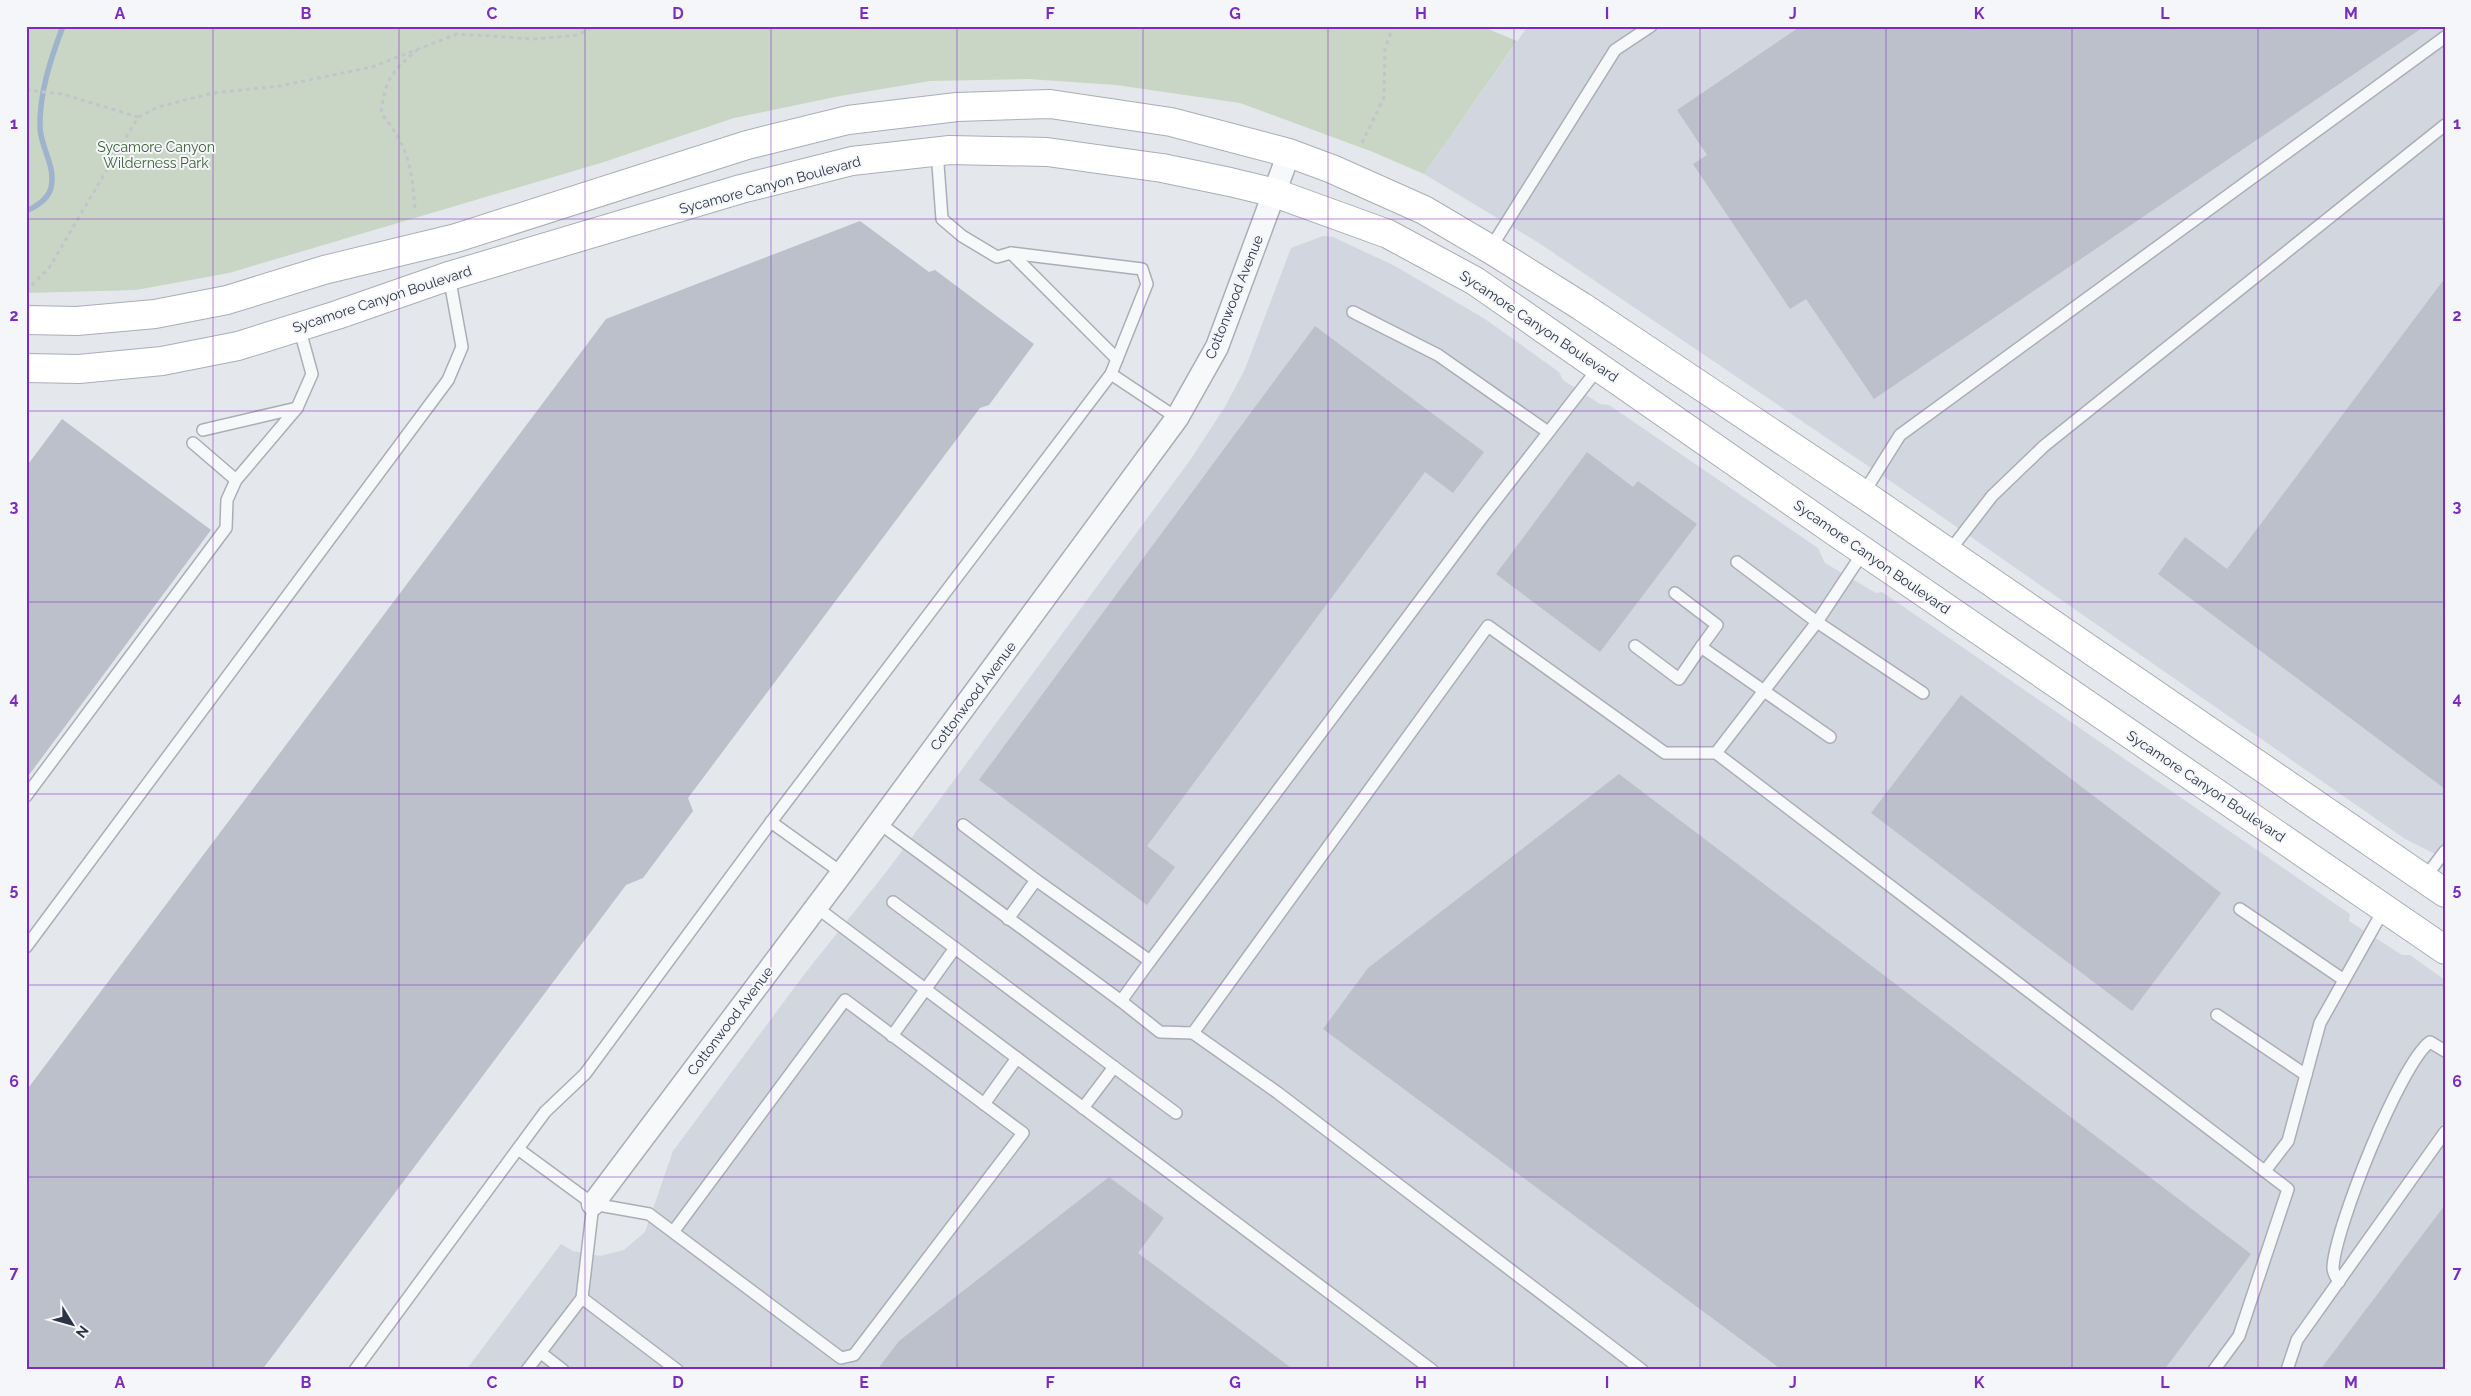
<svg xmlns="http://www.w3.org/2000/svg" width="2471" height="1396" font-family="Raleway,sans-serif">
<rect width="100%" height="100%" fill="#e4e7ec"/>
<g fill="#d2d6de">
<polygon points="1528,26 2445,26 2445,859 2405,839 1902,489 1539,243 1424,174"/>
<polygon points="1323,236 1333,237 1395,266 1485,319 1559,372 1563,380 1600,404 1609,405 1818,548 1825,563 1876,593 1882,592 2350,914 2349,921 2402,955 2410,955 2445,980 2445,1370 466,1370 561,1244 573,1251 600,1256 624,1250 645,1232 673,1151 806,972 887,871 1191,459 1226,405 1245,369 1291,248"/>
</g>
<polygon fill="#c9d6c5" points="26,26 1481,26 1517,41 1424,174 1373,152 1240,103 1116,85 1028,79 930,81 840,96 734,118 604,162 229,273 136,290 26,293"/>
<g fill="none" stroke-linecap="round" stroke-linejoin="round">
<path stroke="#9fb4cc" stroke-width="5.5" d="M26 211C36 207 48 199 51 188 56 166 41 148 40 128 39 93 51 58 63 26"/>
</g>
<g fill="#bbc0ca">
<polygon points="1801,26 2425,26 1874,399 1806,299 1790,309 1693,164 1707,155 1677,110"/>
<polygon points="860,221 929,272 935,270 1034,344 989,405 980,408 688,798 693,811 643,878 626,885 262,1370 26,1370 26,1091 606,319"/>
<polygon points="2445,278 2445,789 2158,574 2185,537 2227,569"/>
<polygon points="1315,326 1484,452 1453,493 1425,472 1147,846 1175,867 1147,905 979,780"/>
<polygon points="62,419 211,530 26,779 26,467"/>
<polygon points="1587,452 1633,487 1638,481 1697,524 1600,652 1496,574"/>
<polygon points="1961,695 2221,893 2132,1011 1871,813"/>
<polygon points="1619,774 2251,1254 2164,1370 1782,1370 1323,1029 1368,968"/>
<polygon points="1109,1177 1164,1218 1138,1253 1294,1370 877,1370 899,1341"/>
<polygon points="2445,1205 2445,1370 2320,1370"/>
</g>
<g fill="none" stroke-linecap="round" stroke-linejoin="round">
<g stroke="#a9aeb7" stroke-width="14">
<g id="lane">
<polyline points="1490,249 1615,50 1651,26"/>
<polyline points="1011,253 1117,359"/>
<polyline points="1353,312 1438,355 1548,432"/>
<polyline points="1111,374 1177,418"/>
<polyline points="203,430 297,408"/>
<polyline points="193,443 236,480"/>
<polyline points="1863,494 1900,435 2445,37"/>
<polyline points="1948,553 1992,496 2044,446 2445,125"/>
<polyline points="1737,562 1817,622 1923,693"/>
<polyline points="1675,593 1717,625 1701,647"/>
<polyline points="1635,646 1679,679 1701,647 1830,737"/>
<polyline points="1716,753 2288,1189 2239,1336 2214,1370"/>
<polyline points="26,796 226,528 227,500 236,480 297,408 312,374 299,327"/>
<polyline points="879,823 1121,1001 1150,961 1036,880"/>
<polyline points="963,825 1036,880 1008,919"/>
<polyline points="842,873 771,822 1111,374 1147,284 1142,269 1011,253 997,257 962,236 942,219 937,151"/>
<polyline points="2424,879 2445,851"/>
<polyline points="893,902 955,948"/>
<polyline points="816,907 1432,1370"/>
<polyline points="2240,909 2344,980"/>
<polyline points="26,947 448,380 462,347 449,276"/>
<polyline points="1150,961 1481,519 1600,366"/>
<polyline points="1121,1001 1160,1032 1193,1033 1488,626 1665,753 1716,753 1817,622 1864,551"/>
<polyline points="2217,1015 2306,1075"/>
<polyline points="1193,1033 1278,1093 1642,1370"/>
<polyline points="892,1036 955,948 1114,1067 1083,1108"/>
<polyline points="1114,1067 1176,1113"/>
<polyline points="984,1104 1017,1058"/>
<polyline points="518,1149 593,1204 649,1214 841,1358 854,1355 1023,1133 845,1000 673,1232"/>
<polyline points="2265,1171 2288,1141 2320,1023 2384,909"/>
<path d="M2339 1282C2336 1277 2333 1273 2333 1268 2334 1230 2401 1062 2430 1042L2445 1051"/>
<polyline points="582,1298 677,1370"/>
<polyline points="541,1353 563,1370"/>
<polyline points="355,1370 545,1112 585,1074 771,822"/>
<polyline points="527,1370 582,1298 593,1204"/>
<polyline points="2287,1370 2297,1340 2445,1132"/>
</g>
</g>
<g stroke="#a9aeb7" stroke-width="25">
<polyline id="street" points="593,1204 842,873 1177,418 1217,347 1289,153"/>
</g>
<g stroke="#a9aeb7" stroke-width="30">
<g id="secondary">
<polyline points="26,320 77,321 155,314 227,300 324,270 456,238 747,145 848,120 957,107 1050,104 1171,122 1289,153 1332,169 1424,210 1490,249 1581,306 1863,494 2445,893"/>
<polyline points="26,368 79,369 162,361 238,346 337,315 449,276 741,189 852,161 950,150 1047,152 1162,168 1230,182 1275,193 1388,234 1475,281 1837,533 2445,950"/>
</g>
</g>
<g stroke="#c2c5cb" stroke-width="3" stroke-dasharray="4 4" stroke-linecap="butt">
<polyline points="26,90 62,94 138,117"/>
<polyline points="1362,143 1384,97 1385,49 1393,26"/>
<path d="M415 208C411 164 409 148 381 113 385 80 391 72 417 50"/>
<polyline points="26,291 49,268 138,117 158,107 213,93 279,86 372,67 457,34 535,39 578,35 595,26"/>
</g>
<use href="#lane" stroke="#f7f8fa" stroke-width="11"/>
<use href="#street" stroke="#f7f8fa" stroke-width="22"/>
<use href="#secondary" stroke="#fff" stroke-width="28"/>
</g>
<path fill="none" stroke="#7b2cbf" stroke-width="1" stroke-opacity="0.55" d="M213 26V1370M399 26V1370M585 26V1370M771 26V1370M957 26V1370M1143 26V1370M1328 26V1370M1514 26V1370M1700 26V1370M1886 26V1370M2072 26V1370M2258 26V1370M26 219H2445M26 411H2445M26 602H2445M26 794H2445M26 985H2445M26 1177H2445"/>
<g text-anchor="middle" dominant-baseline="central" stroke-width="4" stroke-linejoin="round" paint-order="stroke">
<g font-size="14" fill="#3f6138" stroke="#f4f6f9">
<text x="156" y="147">Sycamore Canyon<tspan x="156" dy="16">Wilderness Park</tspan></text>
</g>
<g font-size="14" fill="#2b3445" stroke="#f4f6f9">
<text transform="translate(770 185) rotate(-15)">Sycamore Canyon Boulevard</text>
<text transform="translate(1234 297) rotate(-68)">Cottonwood Avenue</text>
<text transform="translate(382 299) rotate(-18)">Sycamore Canyon Boulevard</text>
<text transform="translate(1539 326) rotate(34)">Sycamore Canyon Boulevard</text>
<text transform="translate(1872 557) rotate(35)">Sycamore Canyon Boulevard</text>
<text transform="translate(973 696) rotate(-53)">Cottonwood Avenue</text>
<text transform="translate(2206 786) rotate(34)">Sycamore Canyon Boulevard</text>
<text transform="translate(730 1021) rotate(-53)">Cottonwood Avenue</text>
</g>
</g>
<rect width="2471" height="1396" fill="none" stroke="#f4f6f9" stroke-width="55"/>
<g transform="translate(72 1324) rotate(127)" stroke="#f4f6f9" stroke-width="4" paint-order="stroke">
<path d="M0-4L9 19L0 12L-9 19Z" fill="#2b3445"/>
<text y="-8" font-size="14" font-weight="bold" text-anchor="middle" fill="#2b3445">N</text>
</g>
<rect x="28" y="28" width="2416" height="1340" fill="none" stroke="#7b2cbf" stroke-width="2"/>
<g font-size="16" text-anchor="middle" font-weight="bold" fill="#7b2cbf">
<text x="120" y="19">A</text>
<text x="306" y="19">B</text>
<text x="492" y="19">C</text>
<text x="678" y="19">D</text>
<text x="864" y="19">E</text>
<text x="1050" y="19">F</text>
<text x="1235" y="19">G</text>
<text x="1421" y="19">H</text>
<text x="1607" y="19">I</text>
<text x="1793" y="19">J</text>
<text x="1979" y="19">K</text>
<text x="2165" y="19">L</text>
<text x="2351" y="19">M</text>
<text x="14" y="129">1</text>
<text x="2457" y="129">1</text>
<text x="14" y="321">2</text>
<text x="2457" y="321">2</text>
<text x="14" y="512">3</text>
<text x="2457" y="512">3</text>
<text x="14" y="704">4</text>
<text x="2457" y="704">4</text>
<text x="14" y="895">5</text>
<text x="2457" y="895">5</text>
<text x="14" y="1087">6</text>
<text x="2457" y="1087">6</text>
<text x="14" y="1278">7</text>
<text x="2457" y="1278">7</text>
<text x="120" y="1388">A</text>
<text x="306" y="1388">B</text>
<text x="492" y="1388">C</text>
<text x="678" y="1388">D</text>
<text x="864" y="1388">E</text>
<text x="1050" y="1388">F</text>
<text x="1235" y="1388">G</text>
<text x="1421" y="1388">H</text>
<text x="1607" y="1388">I</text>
<text x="1793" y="1388">J</text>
<text x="1979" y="1388">K</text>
<text x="2165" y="1388">L</text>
<text x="2351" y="1388">M</text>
</g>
</svg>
